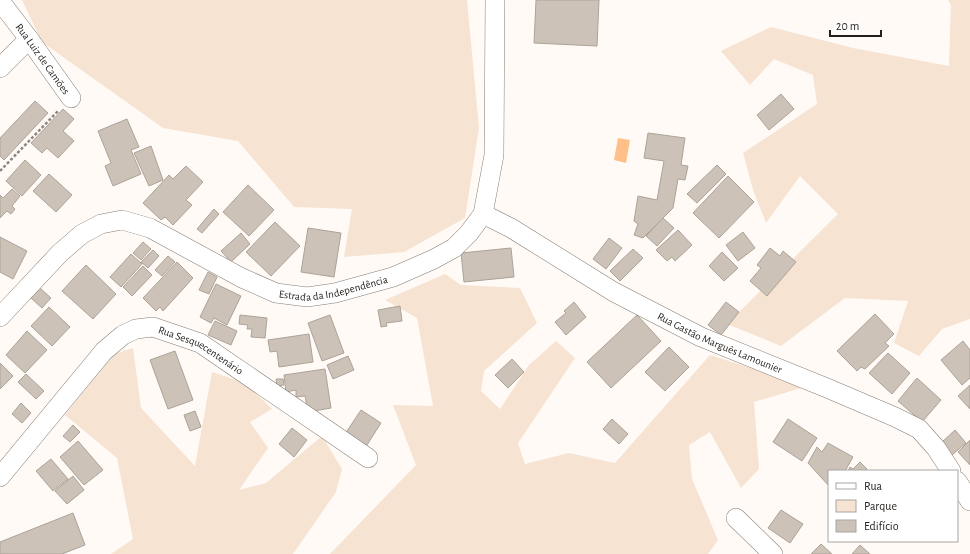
<svg xmlns="http://www.w3.org/2000/svg" width="970" height="554" font-family="'Alegreya Sans',sans-serif">
<rect width="100%" height="100%" fill="#fffaf6"/>
<g fill="#f7e3d1">
<polygon points="22,0 467,0 479,128 465,218 404,252 344,257 352,209 294,207 238,141 163,128 42,42"/>
<polygon points="948,0 970,0 970,319 942,329 919,356 894,343 908,301 845,298 781,346 727,324 838,214 800,176 766,223 753,190 743,153 817,104 813,75 774,59 750,85 721,51 771,27 853,48 949,66 951,5"/>
<polygon points="445,274 461,285 520,288 537,323 484,371 481,391 500,409 529,365 556,341 575,358 518,443 525,464 569,453 615,463 710,355 808,386 754,402 759,469 741,488 710,432 689,445 692,479 718,540 708,554 330,554 416,465 393,405 433,406 417,318 385,300"/>
<polygon points="133,348 141,408 195,466 212,372 246,383 272,409 250,422 268,448 239,490 266,483 322,436 342,469 336,492 293,554 111,554 133,539 117,458 65,415 114,354"/>
</g>
<polygon fill="#fec088" points="618,138 630,140 626,163 614,160"/>
<g fill="#cdc2b8" stroke="#aca298">
<polygon points="536,0 599,0 597,46 534,43"/>
<polygon points="781,94 794,109 769,130 757,115"/>
<polygon points="35,101 48,113 4,160 0,156 0,138"/>
<polygon points="63,109 74,119 63,131 74,141 58,158 47,148 42,153 31,143"/>
<polygon points="127,119 139,147 131,150 141,174 113,186 105,166 111,163 98,131"/>
<polygon points="648,133 685,138 681,165 688,166 685,180 678,179 673,208 643,238 634,235 638,224 634,221 638,196 657,200 664,161 644,158"/>
<polygon points="151,146 163,180 149,186 134,153"/>
<polygon points="25,160 41,175 22,196 6,181"/>
<polygon points="717,165 726,174 697,203 687,194"/>
<polygon points="186,166 203,182 186,200 192,205 173,225 165,217 161,220 143,203 169,175 173,179"/>
<polygon points="49,174 72,195 56,212 33,191"/>
<polygon points="728,176 754,202 719,238 693,213"/>
<polygon points="248,185 274,210 249,236 223,212"/>
<polygon points="12,189 20,196 12,206 15,209 11,214 7,211 0,218 0,195 3,198"/>
<polygon points="214,209 219,214 202,233 197,229"/>
<polygon points="663,218 674,228 657,246 646,236"/>
<polygon points="275,222 300,246 271,276 246,252"/>
<polygon points="308,228 341,233 334,277 301,272"/>
<polygon points="678,230 692,245 675,261 672,257 667,261 656,250"/>
<polygon points="743,232 755,248 738,261 726,245"/>
<polygon points="241,233 250,244 231,262 221,251"/>
<polygon points="0,237 27,251 13,279 0,272"/>
<polygon points="609,238 622,248 606,269 593,259"/>
<polygon points="143,242 151,249 141,260 133,253"/>
<polygon points="511,248 514,277 464,282 461,253"/>
<polygon points="770,248 780,256 783,251 796,262 767,296 750,281 761,268 757,265"/>
<polygon points="633,249 643,258 620,281 610,271"/>
<polygon points="153,250 159,256 148,268 141,262"/>
<polygon points="722,252 738,268 724,281 709,266"/>
<polygon points="131,254 142,264 121,287 110,277"/>
<polygon points="168,256 175,262 162,276 155,270"/>
<polygon points="177,262 193,278 163,311 160,307 156,311 143,298"/>
<polygon points="86,265 116,294 93,319 62,291"/>
<polygon points="143,266 152,275 132,296 123,287"/>
<polygon points="208,272 217,277 209,294 199,290"/>
<polygon points="216,284 241,296 227,325 214,318 211,323 200,317"/>
<polygon points="40,288 51,298 42,308 31,298"/>
<polygon points="574,302 586,317 566,335 555,322 566,313 564,311"/>
<polygon points="726,302 739,312 721,335 708,325"/>
<polygon points="400,306 402,321 386,323 387,326 381,327 378,310"/>
<polygon points="49,307 70,327 52,346 31,326"/>
<polygon points="875,314 894,334 885,343 889,346 865,369 861,367 857,371 837,351"/>
<polygon points="240,315 267,318 265,338 251,337 252,329 247,329 248,325 239,324"/>
<polygon points="330,315 344,353 322,361 308,323"/>
<polygon points="637,315 661,341 611,388 587,362"/>
<polygon points="215,321 237,331 231,345 208,335"/>
<polygon points="27,331 47,350 25,373 6,355"/>
<polygon points="309,334 313,362 279,367 277,351 270,352 268,340"/>
<polygon points="963,341 970,350 970,378 962,385 941,360"/>
<polygon points="669,347 689,367 665,391 645,372"/>
<polygon points="175,351 193,400 168,409 150,360"/>
<polygon points="888,353 910,373 892,394 869,373"/>
<polygon points="348,356 354,370 333,379 327,365"/>
<polygon points="512,359 524,372 508,388 495,375"/>
<polygon points="0,363 13,376 0,389"/>
<polygon points="325,369 331,408 308,412 305,396 296,397 296,390 286,392 284,375"/>
<polygon points="26,374 44,391 36,399 18,382"/>
<polygon points="917,378 941,400 922,422 898,401"/>
<polygon points="276,379 283,379 284,385 277,386"/>
<polygon points="970,385 970,409 958,396"/>
<polygon points="21,403 31,413 22,423 12,414"/>
<polygon points="361,410 381,423 365,448 345,434"/>
<polygon points="195,411 201,427 190,431 184,415"/>
<polygon points="612,419 628,434 619,444 603,429"/>
<polygon points="788,419 817,438 802,461 773,442"/>
<polygon points="73,425 80,432 70,442 63,436"/>
<polygon points="292,428 307,440 294,457 279,444"/>
<polygon points="955,430 966,443 952,455 941,443"/>
<polygon points="970,440 970,465 958,452"/>
<polygon points="78,441 103,470 84,485 60,457"/>
<polygon points="828,443 853,457 845,471 829,471 829,486 808,463 817,447 822,452"/>
<polygon points="51,459 68,479 53,491 36,471"/>
<polygon points="860,462 867,469 866,471 848,471 850,467 853,469"/>
<polygon points="73,476 84,490 67,504 55,491"/>
<polygon points="781,510 803,524 790,543 768,528"/>
<polygon points="73,513 85,545 62,554 0,554 0,542"/>
<polygon points="821,544 832,554 811,554"/>
<polygon points="860,545 870,554 852,554"/>
</g>
<g fill="none" stroke-linecap="round" stroke-linejoin="round">
<g stroke="#877d74" stroke-width="20">
<g id="minor">
<path id="s1" d="M0 1 29 39 71 98"/>
<polyline points="0,68 29,39"/>
<path id="s2" d="M483 214 511 228 614 292 701 337 827 388 895 417 919 429 936 448 951 471"/>
<path id="s3" d="M0 317 60 253 82 234 101 224 122 220 150 228 242 278 276 293 307 297 335 293 393 277 434 259 454 248 469 233 483 214 494 155 495 0"/>
<path id="s4" d="M0 477 104 351 123 335 136 329 153 327 200 343 368 458"/>
<polyline points="957,481 970,501"/>
<polyline points="736,518 773,554"/>
</g>
</g>
<polyline stroke="#8b8783" stroke-width="2.5" stroke-dasharray="3 2" stroke-linecap="butt" points="0,171 59,110"/>
<use href="#minor" stroke="#fff" stroke-width="19"/>
</g>
<g text-anchor="middle" dominant-baseline="central" stroke-width="3" stroke-linejoin="round" paint-order="stroke">
<g font-size="11" fill="#231f1c" stroke="#fff">
<text stroke="none"><textPath href="#s1" startOffset="72">Rua Luiz de Camões</textPath></text>
<text stroke="none"><textPath href="#s3" startOffset="389">Estrada da Independência</textPath></text>
<text stroke="none"><textPath href="#s2" startOffset="270">Rua Gastão Marguês Lamounier</textPath></text>
<text stroke="none"><textPath href="#s4" startOffset="273">Rua Sesquecentenário</textPath></text>
</g>
</g>
<rect x="828" y="470" width="130" height="72" fill="#ffffff" stroke="#a7a5a4"/>
<rect x="836" y="483" width="20" height="6" fill="#ffffff" stroke="#a7a5a4"/>
<text x="864" y="490" font-size="12" fill="#231f1c">Rua</text>
<rect x="836" y="500" width="20" height="12" fill="#f7e3d1" stroke="#a7a5a4"/>
<text x="864" y="510" font-size="12" fill="#231f1c">Parque</text>
<rect x="836" y="520" width="20" height="12" fill="#cdc2b8" stroke="#a7a5a4"/>
<text x="864" y="530" font-size="12" fill="#231f1c">Edifício</text>
<path d="M830 30v6h51v-6" fill="none" stroke="#231f1c" stroke-width="2"/>
<text x="836" y="30" font-size="12" fill="#231f1c" stroke="#ffffff" stroke-width="3" paint-order="stroke">20 m</text>
</svg>
